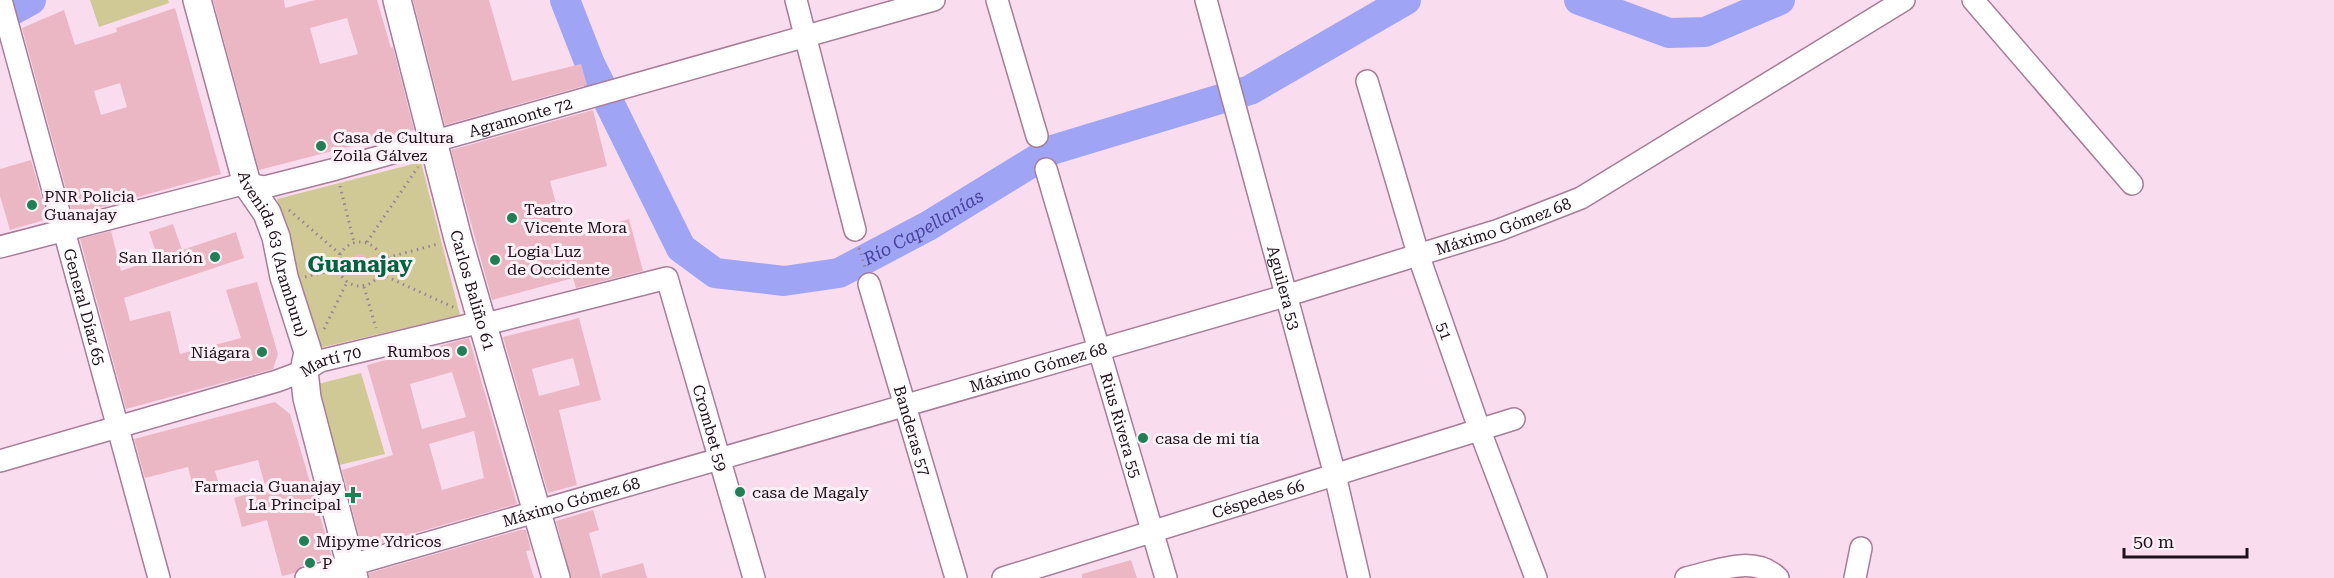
<svg xmlns="http://www.w3.org/2000/svg" width="2334" height="578" font-family="'Roboto Serif',serif">
<rect width="100%" height="100%" fill="#f9ddee"/>
<g fill="#d1c995">
<polygon points="90,0 168,0 169,3 99,27"/>
<polygon points="421,162 460,315 315,349 277,199"/>
<polygon points="361,373 385,454 331,467 314,385"/>
</g>
<g fill="none" stroke-linecap="round" stroke-linejoin="round">
<g stroke="#a0a4f4" stroke-width="30">
<path id="s1" d="M565 0 590 64 681 248 715 273 784 281 839 273 928 226 1052 150 1250 90 1406 0"/>
<polyline points="1579,0 1669,33 1705,32 1780,0"/>
<polyline points="0,17 31,0"/>
</g>
</g>
<g fill="#ecb7c5" fill-rule="evenodd">
<path d="M213 0H284L285 8 315 0H377L391 48 393 47 414 130 259 170ZM347 18 358 54 320 64 310 28Z"/>
<polygon points="413,0 489,0 512,81 581,64 587,85 445,125"/>
<path d="M175 8 221 174 73 215 22 28 64 10 75 45 117 32 116 28ZM120 83 127 107 101 115 94 91Z"/>
<polygon points="593,110 607,166 550,181 565,237 629,219 643,271 576,288 573,278 492,300 451,150"/>
<polygon points="31,160 48,219 10,230 0,196 0,169"/>
<polygon points="173,224 182,250 236,232 244,258 124,298 130,321 170,311 180,354 241,338 226,290 257,282 278,354 273,369 126,409 80,239 111,231 121,271 158,258 149,232"/>
<circle cx="360" cy="264" r="10"/>
<path d="M579 318 601 400 559 410 577 485 548 493 503 337ZM573 358 580 385 539 396 532 369Z"/>
<path d="M469 338 517 504 362 548 342 470 393 455 367 365ZM452 372 466 417 422 429 410 384ZM474 431 484 478 442 490 429 444Z"/>
<polygon points="275,402 290,414 332,557 302,566 295,573 282,576 267,520 242,527 234,498 266,489 258,460 215,471 218,481 193,487 188,467 145,478 134,439"/>
<polygon points="593,510 599,530 589,533 601,578 571,578 556,521"/>
<polygon points="520,530 526,530 531,550 526,551 534,578 369,578 369,573"/>
<polygon points="1131,560 1137,578 1082,578 1082,574"/>
<polygon points="643,563 647,578 602,578 602,574"/>
</g>
<g fill="none" stroke-linecap="round" stroke-linejoin="round">
<g stroke="#a77d97" stroke-width="24">
<g id="minor">
<path id="s2" d="M1 0 159 578"/>
<polyline points="796,0 855,230"/>
<polyline points="997,0 1037,136"/>
<path id="s3" d="M1206 0 1335 475 1359 578"/>
<polyline points="1973,0 2132,184"/>
<path id="s4" d="M1367 81 1419 257 1480 431 1536 578"/>
<path id="s5" d="M1046 169 1166 578"/>
<path id="s6" d="M0 247 235 186 247 184 265 187 336 169 934 0"/>
<path id="s7" d="M869 284 956 578"/>
<path id="s8" d="M0 461 277 381 304 371 320 361 469 325 486 324 667 278 754 578"/>
<path id="s9" d="M306 578 1285 296 1499 230 1581 198 1904 0"/>
<path id="s10" d="M1003 578 1514 419"/>
<path d="M1686 578C1716 571 1754 554 1778 578"/>
<polyline points="1855,578 1861,548"/>
</g>
</g>
<g stroke="#a77d97" stroke-width="30">
<g id="major">
<path id="s11" d="M197 0 247 184 267 213 276 237 284 277 308 352 304 371 307 398 354 578"/>
<path id="s12" d="M397 0 458 239 556 578"/>
</g>
</g>
<g stroke="#998391" stroke-width="3" stroke-dasharray="1.5 4.5" stroke-linecap="butt">
<polyline points="340,186 354,242"/>
<polyline points="289,210 340,254"/>
<circle cx="360" cy="264" r="22"/>
<polyline points="367,242 418,167"/>
<polyline points="859,248 865,267"/>
<polyline points="382,259 438,244"/>
<polyline points="381,274 455,308"/>
<polyline points="305,277 338,269"/>
<polyline points="364,287 376,328"/>
<polyline points="324,329 347,282"/>
</g>
<use href="#minor" stroke="#fff" stroke-width="21"/>
<use href="#major" stroke="#fff" stroke-width="27"/>
</g>
<g fill="#1f8058" stroke="#faf0f6" stroke-width="2">
<circle cx="321" cy="146" r="6"/>
<circle cx="32" cy="205" r="6"/>
<circle cx="512" cy="218" r="6"/>
<circle cx="215" cy="257" r="6"/>
<circle cx="495" cy="260" r="6"/>
<circle cx="462" cy="351" r="6"/>
<circle cx="262" cy="352" r="6"/>
<circle cx="1143" cy="438" r="6"/>
<circle cx="740" cy="492" r="6"/>
<path d="M350 486h6v6h6v6h-6v6h-6v-6h-6v-6h6z"/>
<circle cx="304" cy="541" r="6"/>
<circle cx="310" cy="563" r="6"/>
</g>
<g text-anchor="middle" dominant-baseline="central" stroke-width="6" stroke-linejoin="round" paint-order="stroke">
<g font-size="16" fill="#20101b" stroke="#faf0f6">
<text stroke="none"><textPath href="#s6" startOffset="538">Agramonte 72</textPath></text>
<text stroke="none"><textPath href="#s9" startOffset="1248">Máximo Gómez 68</textPath></text>
<text stroke="none"><textPath href="#s11" startOffset="266">Avenida 63 (Aramburu)</textPath></text>
<text stroke="none"><textPath href="#s3" startOffset="298">Aguilera 53</textPath></text>
<text stroke="none"><textPath href="#s12" startOffset="300">Carlos Baliño 61</textPath></text>
<text stroke="none"><textPath href="#s2" startOffset="318">General Díaz 65</textPath></text>
<text stroke="none"><textPath href="#s4" startOffset="262">51</textPath></text>
<text stroke="none"><textPath href="#s8" startOffset="346">Martí 70</textPath></text>
<text stroke="none"><textPath href="#s9" startOffset="762">Máximo Gómez 68</textPath></text>
<text stroke="none"><textPath href="#s5" startOffset="267">Rius Rivera 55</textPath></text>
<text stroke="none"><textPath href="#s8" startOffset="849">Crombet 59</textPath></text>
<text stroke="none"><textPath href="#s7" startOffset="153">Banderas 57</textPath></text>
<text stroke="none"><textPath href="#s10" startOffset="267">Céspedes 66</textPath></text>
<text stroke="none"><textPath href="#s9" startOffset="276">Máximo Gómez 68</textPath></text>
</g>
<g font-size="16" fill="#20101b" stroke="#faf0f6" text-anchor="start">
<text x="333" y="137">Casa de Cultura<tspan x="333" dy="18">Zoila Gálvez</tspan></text>
<text x="44" y="196">PNR Policia<tspan x="44" dy="18">Guanajay</tspan></text>
<text x="524" y="209">Teatro<tspan x="524" dy="18">Vicente Mora</tspan></text>
<text x="507" y="251">Logia Luz<tspan x="507" dy="18">de Occidente</tspan></text>
<text x="203" y="257" text-anchor="end">San Ilarión</text>
<text x="450" y="351" text-anchor="end">Rumbos</text>
<text x="250" y="352" text-anchor="end">Niágara</text>
<text x="1155" y="438">casa de mi tía</text>
<text x="341" y="486" text-anchor="end">Farmacia Guanajay<tspan x="341" dy="18">La Principal</tspan></text>
<text x="752" y="492">casa de Magaly</text>
<text x="316" y="541">Mipyme Ydricos</text>
<text x="322" y="563">P</text>
</g>
<g font-size="18" font-style="italic" fill="#48439f" stroke="#faf0f6">
<text stroke="none"><textPath href="#s1" startOffset="537">Río Capellanías</textPath></text>
</g>
<g font-size="22" font-weight="bold" fill="#006441" stroke="#faf0f6">
<text x="360" y="264">Guanajay</text>
</g>
</g>
<path d="M2124 548v9h123v-9" fill="none" stroke="#20101b" stroke-width="3"/>
<text x="2133" y="548" font-size="18" fill="#20101b" stroke="#faf0f6" stroke-width="4.5" paint-order="stroke">50 m</text>
</svg>
